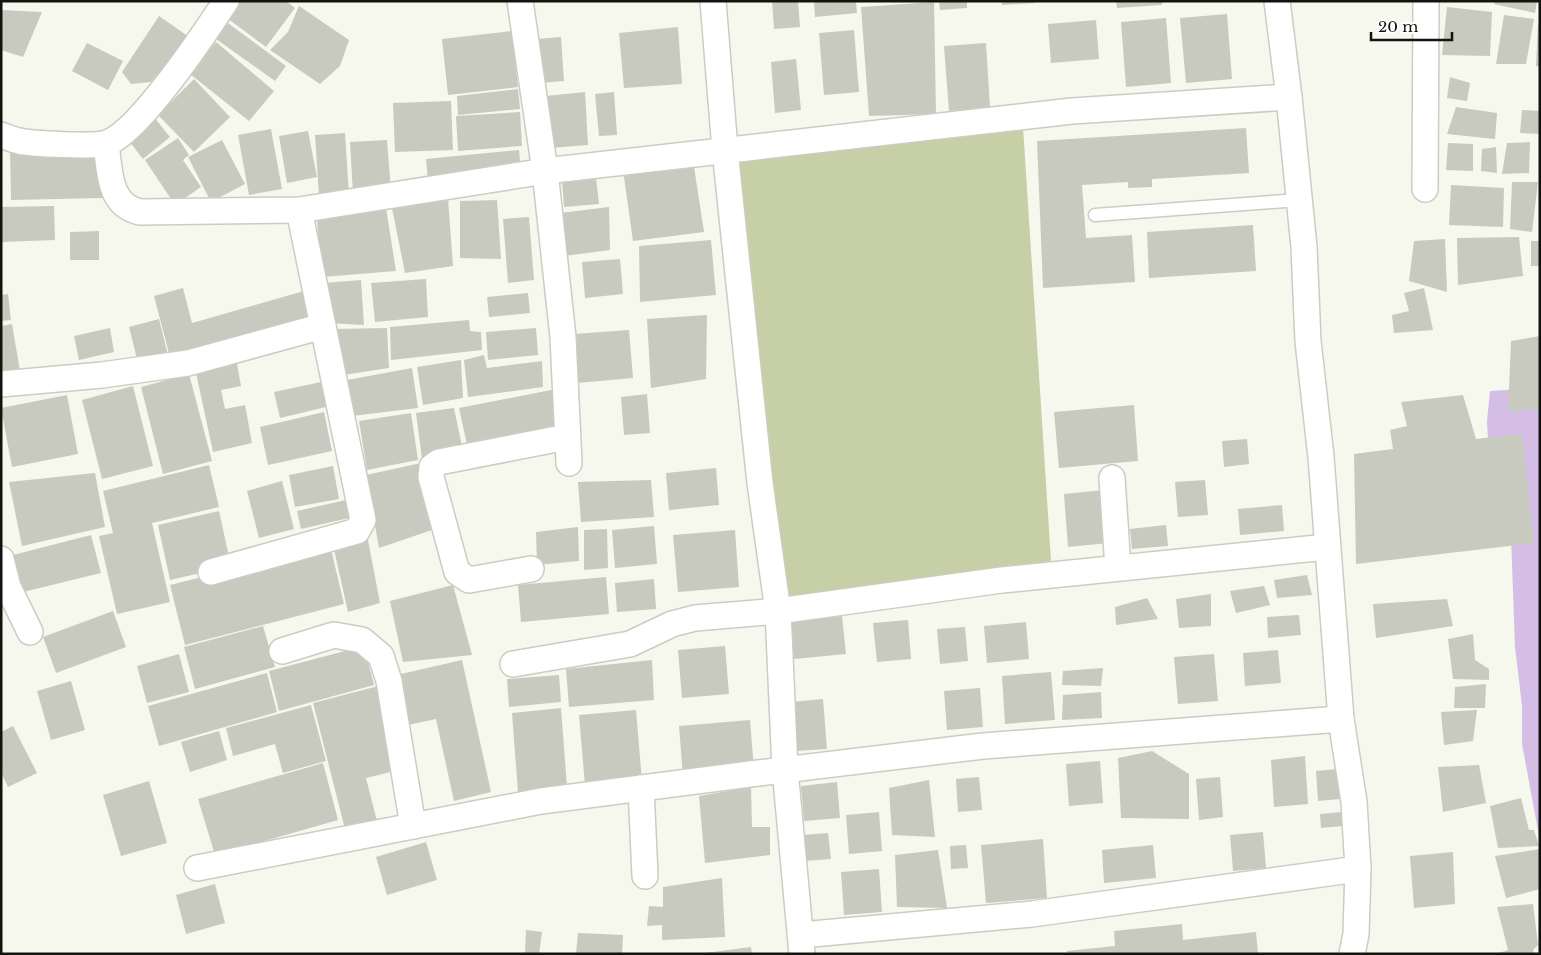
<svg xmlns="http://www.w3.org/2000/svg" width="1541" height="955" font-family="'Libre Baskerville',serif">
<rect width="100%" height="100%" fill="#f6f8ed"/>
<polygon fill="#c7cfa6" points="1023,127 1051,561 785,601 734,156"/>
<polygon fill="#d5bee6" points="1540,388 1540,841 1522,744 1522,706 1515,647 1510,508 1488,440 1487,421 1490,391"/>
<g fill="#c8cabf">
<polygon points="235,1 286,1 295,8 266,47 224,16"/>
<polygon points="772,1 798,1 800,27 774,29"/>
<polygon points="814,1 856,1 857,13 815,17"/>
<polygon points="939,1 967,1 967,8 940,10"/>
<polygon points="1001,1 1035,1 1035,3 1002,5"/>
<polygon points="1116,1 1162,1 1162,5 1117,8"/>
<polygon points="1495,1 1537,1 1535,13 1494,4"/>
<polygon points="934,2 936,114 869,116 861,7"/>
<polygon points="299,6 349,40 340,66 320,84 270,50 288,32"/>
<polygon points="1447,7 1492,12 1490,56 1442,55"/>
<polygon points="1,10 42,12 23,57 1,50"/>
<polygon points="1227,14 1232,79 1186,83 1180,18"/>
<polygon points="1504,15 1534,19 1526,64 1496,64"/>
<polygon points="159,16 189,37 151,82 131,84 122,72"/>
<polygon points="221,18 286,66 275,81 209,34"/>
<polygon points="1166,18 1171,83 1126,87 1121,22"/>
<polygon points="1096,20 1099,59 1051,63 1048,24"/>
<polygon points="1538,23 1540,23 1540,67 1536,66"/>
<polygon points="678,27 682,84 624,88 619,33"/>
<polygon points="854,30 859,92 824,95 819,33"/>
<polygon points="512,31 518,87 448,95 442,39"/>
<polygon points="561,37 564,81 541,83 537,39"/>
<polygon points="216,42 274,91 249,121 190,74"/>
<polygon points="87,43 123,61 108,90 72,71"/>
<polygon points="986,43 990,107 949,111 944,46"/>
<polygon points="796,59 801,110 775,113 771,62"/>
<polygon points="1450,77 1470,83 1467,101 1447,98"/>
<polygon points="194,79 230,117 194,152 158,115"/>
<polygon points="518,89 520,109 458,115 457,96"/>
<polygon points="585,92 588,145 550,148 546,96"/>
<polygon points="614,92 617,135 599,136 595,94"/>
<polygon points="451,101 453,150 395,152 393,103"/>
<polygon points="1456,107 1497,113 1495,139 1447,134"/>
<polygon points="1522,110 1540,111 1540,134 1520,133"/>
<polygon points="520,112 522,146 458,151 456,116"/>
<polygon points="153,116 170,137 143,159 126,137"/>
<polygon points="1246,128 1249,173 1152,179 1152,187 1128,188 1128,182 1082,185 1086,238 1132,235 1135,282 1043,288 1037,141"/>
<polygon points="271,129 282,189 249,195 238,135"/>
<polygon points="308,131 317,177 287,183 279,136"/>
<polygon points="345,133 349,195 319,197 315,135"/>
<polygon points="178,138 189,155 183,160 201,187 175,205 145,160"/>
<polygon points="222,140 245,184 211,202 188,157"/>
<polygon points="387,140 391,192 353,194 350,142"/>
<polygon points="1530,142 1529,173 1502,174 1507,143"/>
<polygon points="1448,143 1473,144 1473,171 1446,170"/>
<polygon points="102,147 103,198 11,200 10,148"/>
<polygon points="1496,147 1497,173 1481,171 1482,149"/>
<polygon points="519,150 521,171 428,180 426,159"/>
<polygon points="693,160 704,232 633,241 623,170"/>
<polygon points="596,178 599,204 564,207 562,180"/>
<polygon points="1512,182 1538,182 1532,232 1510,229"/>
<polygon points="1451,185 1504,188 1503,227 1449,225"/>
<polygon points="448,198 453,266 405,273 392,208"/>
<polygon points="497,200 501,259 460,258 460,201"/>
<polygon points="54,206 55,240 2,242 1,207"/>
<polygon points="609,207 610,250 564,256 560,213"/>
<polygon points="386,208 396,271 322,277 317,221"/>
<polygon points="529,217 534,280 508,283 503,219"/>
<polygon points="1253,225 1256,271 1149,278 1147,232"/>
<polygon points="99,231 99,260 70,260 70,232"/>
<polygon points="1519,237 1523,276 1458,285 1457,238"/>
<polygon points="1445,239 1447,292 1409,281 1414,241"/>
<polygon points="711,240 716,295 640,302 639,246"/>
<rect x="1531" y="241" width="9" height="25"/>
<polygon points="620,259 623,294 585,298 582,262"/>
<polygon points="426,279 428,317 375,322 371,283"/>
<polygon points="361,280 364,325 328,323 324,283"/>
<polygon points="183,288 192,323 311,289 321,323 172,365 154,296"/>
<polygon points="1424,288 1433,330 1394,333 1392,315 1409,311 1404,293"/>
<polygon points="528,293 530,313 489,317 487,297"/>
<polygon points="8,294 11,320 1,321 1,295"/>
<polygon points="707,315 706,379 651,388 647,319"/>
<polygon points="159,319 168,355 138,363 129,327"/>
<polygon points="469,320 470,331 481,332 482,350 391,360 390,327"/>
<polygon points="12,324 20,371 1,374 1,326"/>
<polygon points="110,328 114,352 79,360 74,336"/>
<polygon points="387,328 389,368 343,375 333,329"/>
<polygon points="536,328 538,355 488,360 486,332"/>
<polygon points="629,330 633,378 577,383 574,334"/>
<polygon points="1540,336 1540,409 1508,412 1511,341"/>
<polygon points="484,355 487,368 542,361 543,387 468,397 464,360"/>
<polygon points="461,360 463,398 423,405 417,367"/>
<polygon points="237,364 241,386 221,390 225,409 245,405 252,443 213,452 196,373"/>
<polygon points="412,368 418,408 352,416 347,380"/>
<polygon points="189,374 212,461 163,474 141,387"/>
<polygon points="321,382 326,407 280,418 274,392"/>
<polygon points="133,386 153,466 102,479 82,400"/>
<polygon points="556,389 559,429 468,449 459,408"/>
<polygon points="647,394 650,433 624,435 621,397"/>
<polygon points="67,395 78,454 12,467 1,408"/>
<polygon points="1463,395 1476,439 1522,434 1534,543 1356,564 1354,454 1393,449 1390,430 1407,426 1401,402"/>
<polygon points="1134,405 1138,461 1059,468 1054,412"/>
<polygon points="454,408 463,451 422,459 416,413"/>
<polygon points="324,412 332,451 268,465 260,427"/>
<polygon points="411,413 418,460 367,470 359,421"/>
<polygon points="1247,439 1249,464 1224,467 1222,441"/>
<polygon points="421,463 432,530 379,548 366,475"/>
<polygon points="209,465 219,507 152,523 170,602 117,614 99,536 113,533 103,491"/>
<polygon points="333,466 339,499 295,507 289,475"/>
<polygon points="716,468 719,505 669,510 666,473"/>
<polygon points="95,473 105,527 22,546 9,482"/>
<polygon points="651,480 654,517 581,522 578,482"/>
<polygon points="1205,480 1208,515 1178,517 1175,482"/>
<polygon points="282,481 294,529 259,538 247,491"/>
<polygon points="1104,490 1108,543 1068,547 1064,494"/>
<polygon points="346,500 349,518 301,529 297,511"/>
<polygon points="1282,505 1284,531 1240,535 1238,509"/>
<polygon points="219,511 231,566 170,580 158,525"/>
<polygon points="1166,525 1168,546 1132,549 1130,529"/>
<polygon points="654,526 657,564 615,568 612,530"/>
<polygon points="578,527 579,561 537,565 536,532"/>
<polygon points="607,529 608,568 584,570 584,530"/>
<polygon points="735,530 739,587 678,592 673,535"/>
<polygon points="91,535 101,573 23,592 13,555"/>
<polygon points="367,535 380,603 348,612 333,545"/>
<polygon points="330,545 344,604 185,645 170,585"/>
<polygon points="1307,575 1312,595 1277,598 1274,580"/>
<polygon points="606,577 609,614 521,622 518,585"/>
<polygon points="654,579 656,609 617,612 615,583"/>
<polygon points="453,585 472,655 403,662 390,601"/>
<polygon points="1264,586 1270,605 1236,613 1230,591"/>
<polygon points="1211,594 1211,626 1179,628 1176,599"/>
<polygon points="1147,598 1158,619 1116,625 1115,607"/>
<polygon points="1447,599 1453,626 1376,638 1373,604"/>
<polygon points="113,611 126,647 56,673 43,637"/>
<polygon points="1299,615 1301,635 1268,638 1267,617"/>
<polygon points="842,616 846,654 794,659 791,620"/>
<polygon points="908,620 911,659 877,662 873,623"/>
<polygon points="1026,622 1029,659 987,663 984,626"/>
<polygon points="263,626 275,667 195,689 184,647"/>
<polygon points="965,627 968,661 940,664 937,629"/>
<polygon points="1473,634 1475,660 1489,669 1489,680 1453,679 1448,639"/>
<polygon points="364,646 374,685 279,711 269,671"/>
<polygon points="725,646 729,694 682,698 678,650"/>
<polygon points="1278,650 1281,683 1245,686 1243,653"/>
<polygon points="179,654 189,692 147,703 137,666"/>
<polygon points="1214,654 1218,701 1178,704 1174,657"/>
<polygon points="462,660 491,792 454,801 436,719 399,727 388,677"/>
<polygon points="652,660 654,700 569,707 566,669"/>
<polygon points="1103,668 1101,686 1062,685 1063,671"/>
<polygon points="1051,672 1055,720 1005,724 1002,676"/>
<polygon points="267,673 277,712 159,746 148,706"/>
<polygon points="559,675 561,702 509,707 507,679"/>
<polygon points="71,681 85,730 51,740 37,691"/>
<polygon points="1486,684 1485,708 1454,708 1455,687"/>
<polygon points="382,685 403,769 366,778 377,821 345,829 313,703"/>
<polygon points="980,688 983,727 947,730 944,691"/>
<polygon points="1101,692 1102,718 1062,720 1063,695"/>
<polygon points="823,699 827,749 795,751 791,702"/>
<polygon points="311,705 326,761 283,773 275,744 233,756 226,728"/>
<polygon points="561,708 567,787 518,792 512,713"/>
<polygon points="636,710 642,781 585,786 579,715"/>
<polygon points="1477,710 1473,741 1444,745 1441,712"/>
<polygon points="750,720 754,770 683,776 679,726"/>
<polygon points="13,726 37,773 8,787 1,772 1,732"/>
<polygon points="219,731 227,760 190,772 181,742"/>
<polygon points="1152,751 1189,774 1189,819 1121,818 1118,758"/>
<polygon points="1305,756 1308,804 1274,807 1271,760"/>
<polygon points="1100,761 1103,803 1069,806 1066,764"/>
<polygon points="323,763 338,820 215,855 198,799"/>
<polygon points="1479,765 1486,803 1443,812 1438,767"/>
<polygon points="1337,769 1340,799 1318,801 1316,771"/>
<polygon points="979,777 982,810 958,812 956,779"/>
<polygon points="1220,777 1223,817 1199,820 1196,779"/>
<polygon points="929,780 935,837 892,835 889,788"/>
<polygon points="149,781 167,843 121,856 103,795"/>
<polygon points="837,782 840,818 804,821 801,786"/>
<polygon points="751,787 752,827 770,827 770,855 705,863 699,796"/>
<polygon points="1521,798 1529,830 1534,830 1539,846 1498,848 1490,806"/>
<polygon points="879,812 882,851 849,854 846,815"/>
<polygon points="1342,812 1343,826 1321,828 1320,814"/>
<polygon points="1263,832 1266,868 1233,871 1230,835"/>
<polygon points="828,833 831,859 805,861 803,835"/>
<polygon points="1043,839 1047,898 986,903 981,845"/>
<polygon points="426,842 437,880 387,895 376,857"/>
<polygon points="966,845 968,868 951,869 950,846"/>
<polygon points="1153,845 1156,878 1104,883 1102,850"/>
<polygon points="1540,849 1540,889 1506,898 1495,856"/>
<polygon points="938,850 947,908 897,907 895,855"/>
<polygon points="1453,852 1455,904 1414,908 1410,856"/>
<polygon points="879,869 882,912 844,915 841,872"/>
<polygon points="722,878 725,937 662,940 662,925 647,926 649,906 663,907 663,887"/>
<polygon points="215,884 225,923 186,934 176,895"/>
<polygon points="1533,904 1538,945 1533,950 1534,954 1496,954 1508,950 1497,907"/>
<polygon points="1182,924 1183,940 1256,932 1258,954 1067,954 1067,951 1115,946 1114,931"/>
<polygon points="526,930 542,932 539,954 525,954"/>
<polygon points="578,933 623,935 622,954 576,954"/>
<polygon points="751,947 752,954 705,954 705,953"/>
</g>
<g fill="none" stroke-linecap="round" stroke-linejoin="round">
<g stroke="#cbcdc2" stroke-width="15">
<polyline id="lane" points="1095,215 1299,200"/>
</g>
<g stroke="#cbcdc2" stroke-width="28">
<g id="street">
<polyline points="520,1 545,171 563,337 569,463"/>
<polyline points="713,1 725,150 760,483 778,611 785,769 802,954"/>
<polyline points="1277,1 1289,97 1304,247 1308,341 1321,457 1341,719 1354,802 1358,869 1356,934 1352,954"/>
<path d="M1 135C7 137 13 140 19 141 32 144 96 147 107 143 139 132 205 33 226 1"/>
<path d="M106 144C110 171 108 205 140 212L299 210 545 171 1072 111 1289 97"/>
<polyline points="1425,189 1426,1"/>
<polyline points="1,384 102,375 188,363 323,326"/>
<polyline points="1112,478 1118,568"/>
<polyline points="1,559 8,587 30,632"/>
<polyline points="531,569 469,580 457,572 431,477 432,467 439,462 567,437"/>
<polyline points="211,572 357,531 363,520 299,210"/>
<polyline points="282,651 334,635 362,640 381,656 389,681 413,826"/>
<polyline points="513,664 630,644 672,624 695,618 778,611 1002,580 1327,547"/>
<polyline points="641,788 645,876"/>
<polyline points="197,868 541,801 750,774 983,746 1341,719"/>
<polyline points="801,935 1032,914 1358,869"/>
</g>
</g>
<use href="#lane" stroke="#fff" stroke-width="12"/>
<use href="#street" stroke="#fff" stroke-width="25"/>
</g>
<rect width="1541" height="955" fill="none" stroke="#131410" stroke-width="5"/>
<path d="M1371 32v8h81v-8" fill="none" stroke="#131410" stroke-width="2.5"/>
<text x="1378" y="32" font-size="15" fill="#131410" stroke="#ffffff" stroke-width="4" paint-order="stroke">20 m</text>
</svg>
